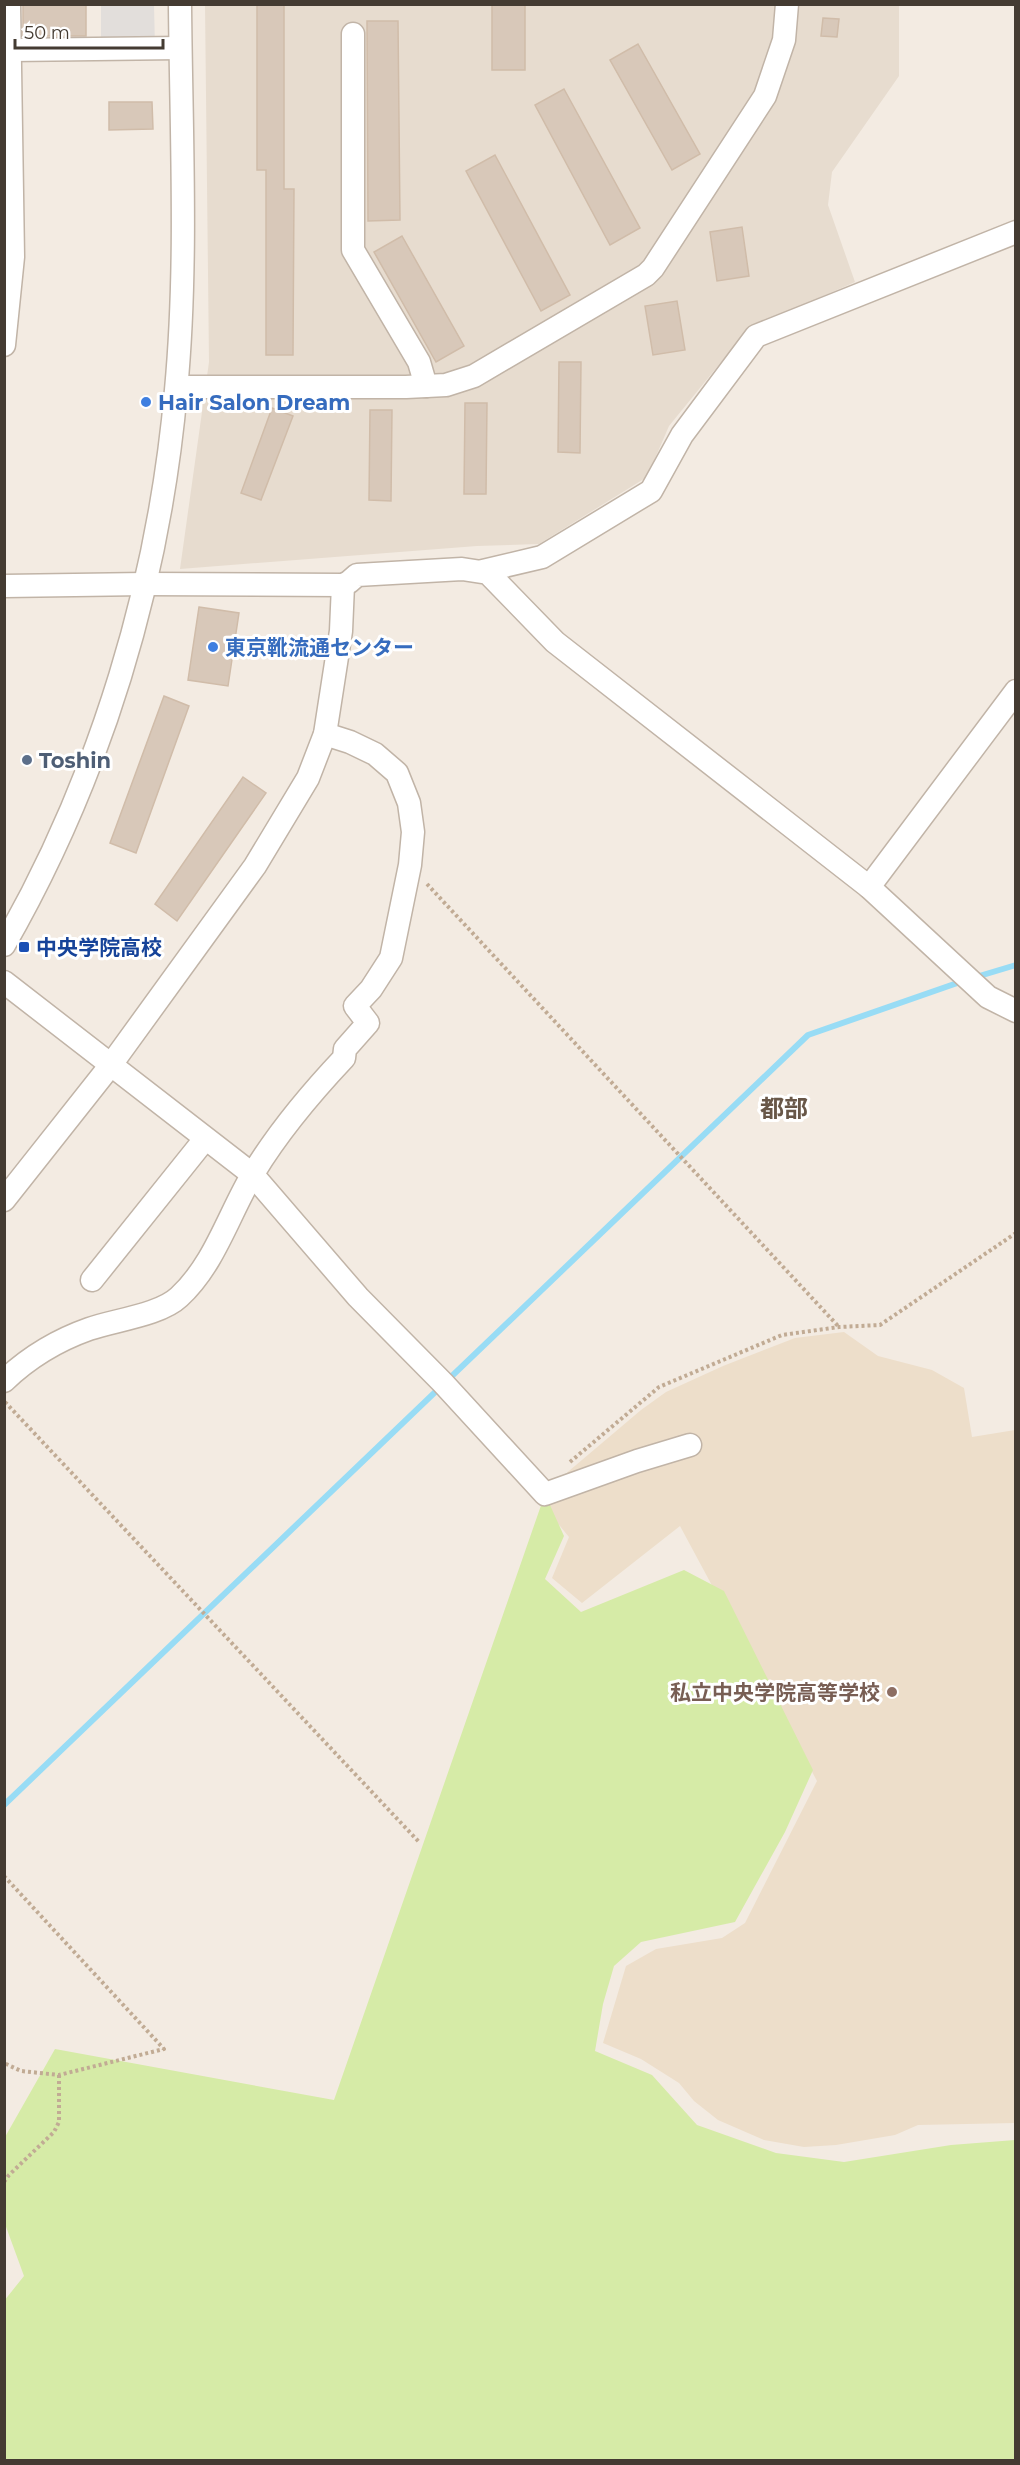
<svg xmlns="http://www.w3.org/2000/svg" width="1020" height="2465" font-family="Montserrat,'Noto Sans JP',sans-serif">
<rect width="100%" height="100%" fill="#f3ebe2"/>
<polygon fill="#e7dccf" points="205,5 899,5 899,76 832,172 828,205 855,282 748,329 669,426 647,477 539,544 477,546 180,569 209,362"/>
<polygon fill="#eddeca" points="844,1332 878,1356 932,1370 964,1388 972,1437 1015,1430 1015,2123 918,2125 895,2135 836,2145 804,2147 764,2140 718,2120 694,2101 679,2083 641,2059 603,2043 626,1966 656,1949 722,1938 745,1923 817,1781 680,1526 582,1603 552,1578 569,1537 537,1498 641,1410 666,1392 723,1366 795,1338"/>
<polygon fill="#d6eba7" points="545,1494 564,1536 545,1579 581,1612 684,1570 724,1591 813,1770 785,1832 735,1922 641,1942 614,1966 603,2004 595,2051 652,2075 697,2125 776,2153 844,2162 951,2145 1015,2140 1015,2460 5,2460 4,2301 24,2276 5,2224 5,2137 55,2049 334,2100"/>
<polygon fill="#e2dedb" points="101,5 154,5 155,48 101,49"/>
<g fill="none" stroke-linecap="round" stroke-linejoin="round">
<g stroke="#98dcf5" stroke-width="6">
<polyline points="976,977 1016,965"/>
<polyline points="4,1805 808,1035 963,981"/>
</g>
</g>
<g fill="#d8c8b9" stroke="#d0bca9" stroke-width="1.5">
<rect x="23" y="4" width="63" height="32"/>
<rect x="492" y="4" width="33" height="66"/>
<polygon points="257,5 284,5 284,189 294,189 293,355 266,355 266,170 257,170"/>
<polygon points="823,18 839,19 837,37 821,36"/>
<polygon points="367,21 398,21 400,220 368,221"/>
<polygon points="638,44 700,154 672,170 610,60"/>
<polygon points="564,89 640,228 610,245 535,105"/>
<polygon points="109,102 152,102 153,129 109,130"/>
<polygon points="495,155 570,295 541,311 466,171"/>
<polygon points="742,227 749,276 717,281 710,232"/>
<polygon points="402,236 464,346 436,362 374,252"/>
<polygon points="677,301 685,350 653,355 645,306"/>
<polygon points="559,362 581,362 580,453 558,452"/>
<polygon points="465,403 487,403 486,494 464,494"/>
<polygon points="272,408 293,416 261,500 241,493"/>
<polygon points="370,410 392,410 391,501 369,500"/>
<polygon points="199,607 239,613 228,686 188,680"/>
<polygon points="164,696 189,706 136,853 110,843"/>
<polygon points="243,777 266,793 177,921 155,904"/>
</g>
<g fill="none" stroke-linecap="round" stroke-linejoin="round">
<g stroke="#c1b4a7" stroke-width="25">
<g id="minor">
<polyline points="353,34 353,250 419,362 426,386"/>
<polyline points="10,50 180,48"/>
<polyline points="4,345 13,257 9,4"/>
<polyline points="177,387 406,387 446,385 474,376 646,275 653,268 765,96 784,40 787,4"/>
<polyline points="483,571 542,557 651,491 682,435 756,336 1016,232"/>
<polyline points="4,586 145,584 343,585 349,582 357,575 462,569 488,573 555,642 869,887 988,997 1016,1011"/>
<polyline points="869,887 1016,691"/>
<path d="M4 945C101 776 159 583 176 390 188 262 181 132 180 4"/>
<polyline points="4,982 252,1174 358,1297 443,1383 545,1494 637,1461 690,1445"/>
<polyline points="4,1200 110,1066 255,866 308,778 325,734 341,631 343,585"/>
<polyline points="92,1280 205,1139"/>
<path d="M4 1381C28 1358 58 1340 89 1329 115 1320 160 1315 179 1297 215 1264 229 1213 254 1172 279 1131 311 1093 344 1058L345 1049 368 1023 355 1006 371 989 391 958 410 865 413 832 409 803 397 773 375 754 350 742 325 734"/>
</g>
</g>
<g stroke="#c1ab94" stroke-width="4" stroke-dasharray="3 3" stroke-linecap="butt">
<polyline points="427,884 839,1327"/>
<polyline points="5,1402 419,1842"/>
<polyline points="570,1462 659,1387 782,1335 839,1327 880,1325 1016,1233"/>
<polyline points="4,1876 164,2049 59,2075 21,2071 4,2063"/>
<polyline points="4,2182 9,2175 54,2132 59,2122 59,2075"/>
</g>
<use href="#minor" stroke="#fff" stroke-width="22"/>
</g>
<g fill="#3f7fe0" stroke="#fff" stroke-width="2">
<circle cx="146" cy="402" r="6"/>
<circle cx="213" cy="647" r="6"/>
</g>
<circle fill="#5c6f8a" stroke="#fff" stroke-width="2" cx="27" cy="760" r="6"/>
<rect fill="#1a4fb4" stroke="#fff" stroke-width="2" x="18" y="941" width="12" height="12" rx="3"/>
<circle fill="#8d6e63" stroke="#fff" stroke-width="2" cx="892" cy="1692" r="6"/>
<g text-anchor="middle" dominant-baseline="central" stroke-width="6" stroke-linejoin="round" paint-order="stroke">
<g font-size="21" font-weight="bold" fill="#366cbe" stroke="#fff" text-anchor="start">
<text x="158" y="402">Hair Salon Dream</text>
<text x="225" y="647">東京靴流通センター</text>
</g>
<g font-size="21" font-weight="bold" fill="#4e5e75" stroke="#fff" text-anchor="start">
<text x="39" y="760">Toshin</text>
</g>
<g font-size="21" font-weight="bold" fill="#164399" stroke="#fff" text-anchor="start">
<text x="36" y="947">中央学院高校</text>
</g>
<g font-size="21" font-weight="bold" fill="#785e54" stroke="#fff" text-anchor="end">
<text x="880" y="1692">私立中央学院高等学校</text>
</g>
<g font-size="24" font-weight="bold" fill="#685748" stroke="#fff">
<text x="784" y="1108">都部</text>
</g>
</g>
<rect width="1020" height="2465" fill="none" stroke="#443b32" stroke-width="12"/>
<path d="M15 39v9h148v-9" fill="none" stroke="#443b32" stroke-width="3"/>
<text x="24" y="39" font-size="18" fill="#443b32" stroke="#ffffff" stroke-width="4.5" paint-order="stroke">50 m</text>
</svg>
